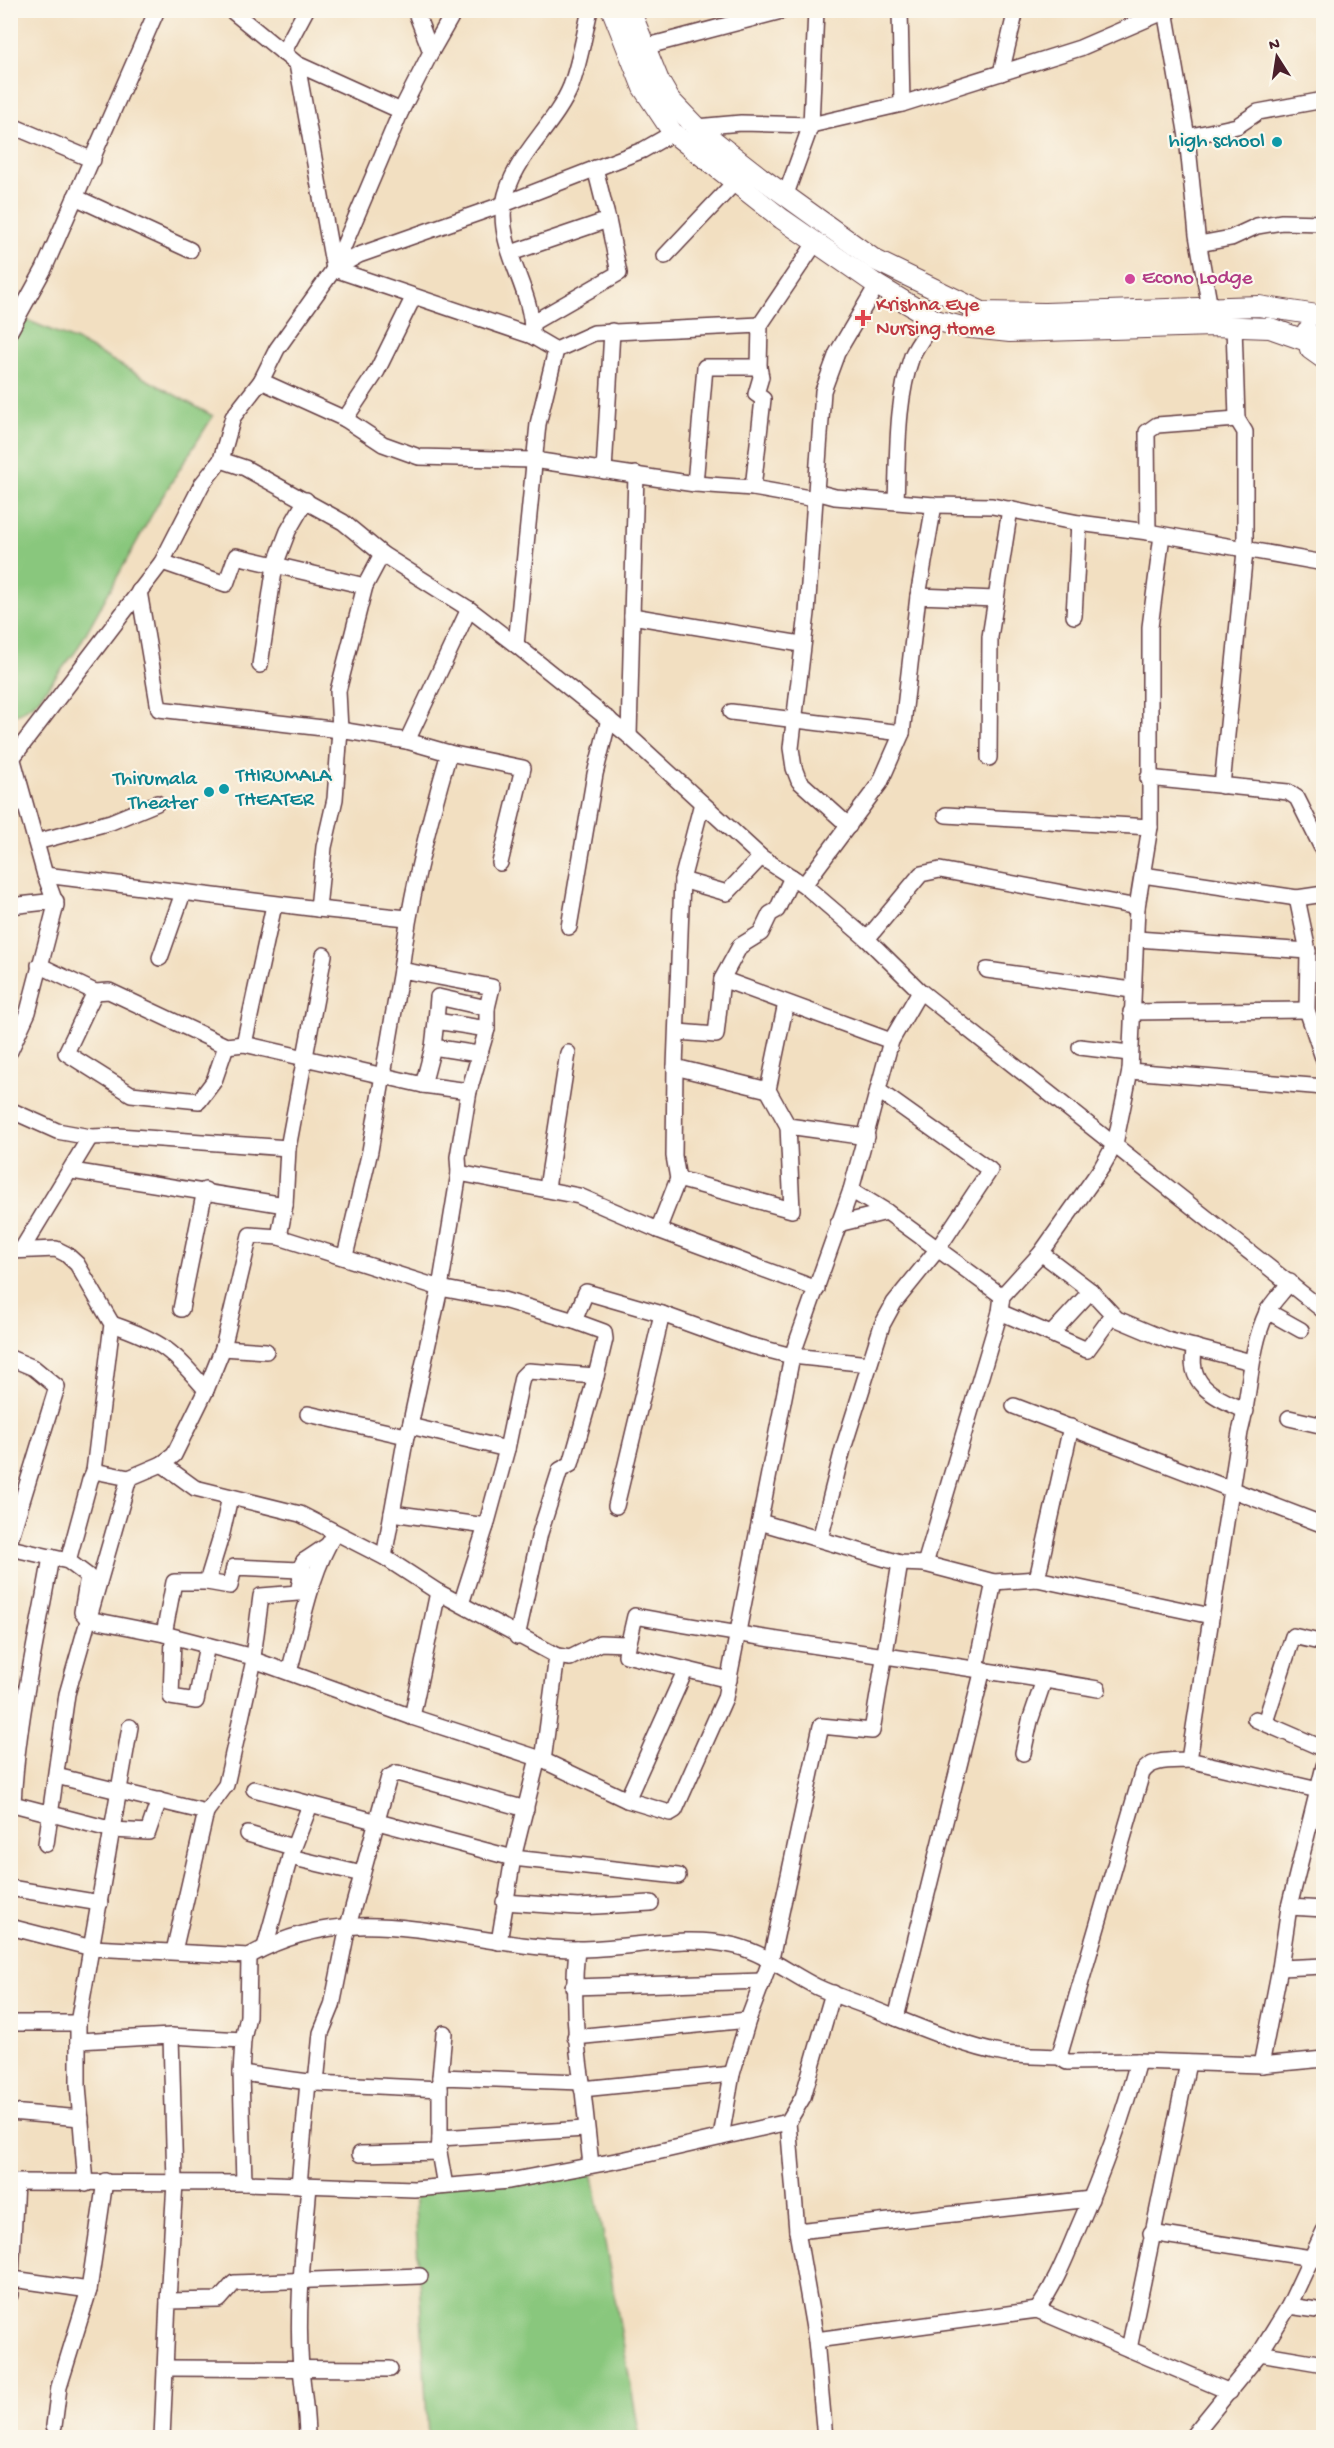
<svg xmlns="http://www.w3.org/2000/svg" width="1334" height="2448" font-family="'Gochi Hand',sans-serif">
<rect width="100%" height="100%" fill="#fbf7ec"/>
<filter id="ink" filterUnits="userSpaceOnUse"><feTurbulence type="fractalNoise" baseFrequency=".0167" numOctaves="2"/><feDisplacementMap in="SourceGraphic" scale="12" xChannelSelector="R" yChannelSelector="G"/><feConvolveMatrix kernelMatrix="1 2 1 2 8 2 1 2 1" color-interpolation-filters="sRGB"/></filter>
<filter id="wash" filterUnits="userSpaceOnUse"><feTurbulence type="fractalNoise" baseFrequency=".008" numOctaves="4" result="noise"/><feDisplacementMap in="SourceGraphic" scale="24" xChannelSelector="R" yChannelSelector="G"/><feGaussianBlur stdDeviation="1.35" result="paint"/><feColorMatrix in="noise" values="0 0 0 0 0 0 0 0 0 0 0 0 0 0 0 0 0 1.4 0 .05"/><feComposite in="paint" operator="in"/></filter>
<g filter="url(#wash)">
<rect width="100%" height="100%" fill="#f2dfc1"/>
<g fill="#89c77d" stroke="#6a7354" stroke-width="1.5">
<polygon points="10,313 79,342 213,416 159,502 76,651 36,702 11,718"/>
<polygon points="591,2165 640,2437 428,2437 414,2189"/>
</g>
</g>
<g filter="url(#ink)">
<g fill="none" stroke-linecap="round" stroke-linejoin="round">
<g stroke="#633c42" stroke-width="18">
<g id="minor">
<polyline points="231,10 297,64 401,111 334,269 297,64"/>
<polyline points="900,10 902,104"/>
<polyline points="1165,10 1187,137 1197,235 1210,308"/>
<polyline points="644,47 785,10"/>
<polyline points="431,52 455,10"/>
<polyline points="283,53 306,10"/>
<polyline points="1001,73 1016,10"/>
<polyline points="401,111 431,52 415,10"/>
<polyline points="10,125 93,160"/>
<polyline points="696,127 741,123 811,125 902,104 1080,48 1168,10"/>
<polyline points="1187,137 1237,126 1258,112 1324,100"/>
<polyline points="786,194 811,125 816,10"/>
<polyline points="75,197 190,250"/>
<polyline points="1199,244 1231,238 1257,226 1282,222 1324,223"/>
<polyline points="511,253 608,220 595,168"/>
<polyline points="665,256 736,181"/>
<path d="M334 269 532 336C534 290 497 250 504 204 511 158 554 128 571 86 580 62 584 35 590 10"/>
<polyline points="532,323 619,273 608,220"/>
<polyline points="10,331 44,269 157,10"/>
<polyline points="532,336 556,350 594,333 760,325 816,242"/>
<polyline points="261,381 345,419 383,444 419,457 534,460 695,484 753,488 815,499 816,492 835,497 934,505 992,506 1079,523 1148,532 1324,563"/>
<polyline points="345,419 377,371 413,298"/>
<polyline points="221,460 233,417 261,381 277,349 334,269 359,255 504,204 643,150 673,133"/>
<polyline points="604,471 612,331"/>
<polyline points="695,484 705,367 759,367 760,325"/>
<polyline points="753,488 763,399 756,394 761,377 759,367"/>
<polyline points="816,492 823,391 837,353 877,285"/>
<polyline points="815,499 807,613 791,748 794,768 799,781 849,826"/>
<path d="M896 501C898 454 896 401 912 356 917 344 927 332 935 320"/>
<polyline points="1148,532 1147,432 1157,425 1237,419"/>
<polyline points="1162,535 1150,627 1150,827 1137,907 1130,1071 1324,1087"/>
<polyline points="162,562 226,584 236,556 365,586"/>
<polyline points="139,591 159,709 340,730 407,741 469,609"/>
<polyline points="918,596 934,505"/>
<polyline points="996,599 1010,509"/>
<polyline points="632,616 636,474"/>
<polyline points="1074,616 1079,523"/>
<polyline points="516,645 538,424 556,350"/>
<polyline points="260,665 275,565 288,531 306,500"/>
<polyline points="731,712 902,733"/>
<polyline points="629,736 632,616 801,644"/>
<polyline points="449,753 523,768 500,863"/>
<polyline points="10,761 162,562 202,484 221,460 245,468 343,522 382,554 469,609 516,645 629,736 761,857 804,885 867,939 920,991 1324,1311"/>
<polyline points="1148,778 1288,792 1297,798 1324,852"/>
<polyline points="1222,786 1245,551 1245,432 1237,419 1234,326"/>
<polyline points="946,815 1150,827"/>
<polyline points="36,842 111,822 157,803"/>
<polyline points="45,875 318,909 324,847 335,799 340,730 338,691 365,586 382,554"/>
<polyline points="1143,875 1297,898 1324,894"/>
<polyline points="682,880 727,893 761,857"/>
<polyline points="804,885 880,783 902,733 918,596 996,599 990,637 989,758"/>
<polyline points="1297,898 1308,951 1307,1010 1324,1061"/>
<polyline points="10,906 56,901"/>
<polyline points="318,909 407,918"/>
<polyline points="569,927 595,774 609,719"/>
<polyline points="867,939 921,874 940,870 1137,907"/>
<polyline points="1137,939 1308,951"/>
<polyline points="160,958 183,893"/>
<polyline points="39,965 95,992 109,991 226,1046 244,1044 423,1085 469,1091"/>
<path d="M401 970C410 895 428 824 449 753L407 741"/>
<polyline points="987,970 1132,990"/>
<polyline points="722,979 740,946 761,933 770,914 777,910 792,877"/>
<polyline points="95,992 66,1053 131,1094 199,1101 214,1081 226,1046"/>
<polyline points="786,1003 768,1090 788,1126 867,1137"/>
<polyline points="1131,1012 1307,1010"/>
<polyline points="436,1021 438,997 487,1008"/>
<polyline points="678,1032 716,1035 722,979 891,1041"/>
<polyline points="244,1044 274,905"/>
<polyline points="433,1047 478,1054"/>
<polyline points="1080,1047 1129,1053"/>
<polyline points="10,1051 28,1012 56,905 45,875 13,760"/>
<polyline points="675,1067 768,1090"/>
<polyline points="423,1085 433,1047 436,1021 487,1029"/>
<polyline points="10,1110 57,1131 90,1137 22,1249"/>
<polyline points="788,1126 792,1210 678,1179 658,1230 817,1289"/>
<polyline points="90,1137 118,1136 288,1148 285,1205 279,1237"/>
<polyline points="288,1148 324,955"/>
<polyline points="72,1171 285,1205"/>
<polyline points="459,1173 579,1196 658,1230"/>
<polyline points="678,1179 674,1156 675,1067 682,880 702,803"/>
<polyline points="547,1188 568,1053"/>
<polyline points="851,1190 887,1212 1002,1296"/>
<polyline points="838,1224 887,1212"/>
<polyline points="10,1251 56,1249 66,1254 77,1264 112,1324 94,1471 90,1480 68,1561"/>
<polyline points="1041,1253 1091,1291 1117,1319 1167,1340 1251,1362"/>
<polyline points="345,1256 370,1151 401,970 492,987 487,1008 487,1029 469,1091 458,1157 459,1173 440,1288 279,1237 250,1235 223,1348 206,1390 174,1455 162,1464 195,1488 300,1514 384,1557 438,1592 557,1656 570,1658 600,1643 626,1644"/>
<path d="M1290 1282C1283 1292 1272 1302 1267 1312 1249 1350 1251 1392 1240 1432L1189 1760 1318 1790"/>
<polyline points="181,1309 205,1190"/>
<polyline points="1267,1311 1301,1330"/>
<polyline points="1000,1312 1087,1350 1112,1316"/>
<path d="M112 1324C162 1341 173 1351 206 1390"/>
<polyline points="1052,1333 1091,1291"/>
<path d="M1195 1347C1185 1386 1216 1397 1246 1411"/>
<polyline points="223,1348 266,1351"/>
<polyline points="10,1358 34,1368 57,1387 10,1540"/>
<polyline points="1014,1406 1324,1525"/>
<polyline points="308,1414 406,1436"/>
<polyline points="1289,1418 1324,1426"/>
<polyline points="507,1449 522,1377 528,1371 596,1376 605,1339 604,1332 574,1321"/>
<polyline points="94,1471 129,1478"/>
<polyline points="616,1506 662,1314 745,1344 792,1356 869,1364"/>
<polyline points="392,1513 486,1526"/>
<polyline points="760,1522 900,1563 925,1564 994,1582 1037,1579 1211,1616"/>
<polyline points="820,1539 843,1449 882,1325 894,1303 937,1250 990,1170 879,1091"/>
<polyline points="10,1548 68,1561 88,1576 82,1612 88,1619 164,1634 253,1657 254,1660 412,1717 538,1758 627,1800 670,1813 675,1810 725,1698 792,1356 851,1190 891,1041 920,991"/>
<path d="M51 1557C37 1639 17 1720 13 1804L113 1830 148 1832 159 1800"/>
<polyline points="384,1557 406,1436 410,1426"/>
<polyline points="925,1564 1000,1312 1002,1296 1041,1253 1102,1167 1115,1144 1130,1071"/>
<polyline points="1037,1579 1071,1427"/>
<polyline points="207,1582 230,1586 234,1567 299,1570 304,1561 328,1545"/>
<polyline points="461,1604 486,1526 507,1449 410,1426 440,1288 503,1300 574,1321 586,1292 662,1314"/>
<polyline points="164,1634 174,1582 207,1582 222,1533 230,1497"/>
<polyline points="517,1637 540,1533 560,1470 571,1464 596,1376"/>
<polyline points="173,1638 171,1697 196,1701 207,1645"/>
<polyline points="253,1657 261,1596 298,1593 304,1561"/>
<polyline points="976,1668 994,1582"/>
<path d="M289 1672C302 1626 310 1573 335 1533"/>
<path d="M729 1680 626 1655 635 1616C789 1645 944 1662 1098 1689"/>
<polyline points="412,1717 438,1592"/>
<polyline points="1255,1719 1324,1749"/>
<polyline points="1265,1722 1293,1636 1324,1643"/>
<polyline points="1023,1753 1030,1721 1044,1680"/>
<polyline points="538,1758 513,1858 678,1876"/>
<polyline points="543,1761 557,1656"/>
<polyline points="56,1776 206,1812 226,1785 254,1660"/>
<polyline points="254,1789 513,1858 499,1942"/>
<polyline points="627,1800 685,1671"/>
<polyline points="248,1834 292,1847"/>
<polyline points="46,1844 67,1694 129,1478 162,1464"/>
<polyline points="290,1857 310,1805"/>
<polyline points="10,1888 100,1903"/>
<polyline points="504,1902 578,1907 651,1903"/>
<polyline points="1289,1907 1324,1909"/>
<path d="M10 1927 92 1948 249 1956C359 1893 462 1948 578 1949 630 1949 684 1933 736 1946 766 1954 789 1973 817 1987 836 1996 856 2002 876 2010 914 2025 965 2047 1005 2054 1022 2056 1041 2056 1059 2057L1067 2062 1138 2061 1261 2065 1324 2059"/>
<polyline points="265,1947 290,1857 362,1874"/>
<polyline points="174,1951 206,1812"/>
<polyline points="1280,1968 1324,1966"/>
<polyline points="573,1987 763,1981"/>
<polyline points="896,2018 983,1669"/>
<polyline points="10,2023 78,2023 78,2085 86,2184"/>
<polyline points="78,2023 130,1727"/>
<polyline points="575,2037 748,2020"/>
<polyline points="243,2040 248,2016 249,1956"/>
<polyline points="78,2041 171,2036 243,2040 241,2073 244,2183"/>
<path d="M1059 2057 1142 1773C1151 1758 1173 1761 1189 1760"/>
<polyline points="1261,2065 1280,1968 1289,1907 1324,1766"/>
<polyline points="241,2073 316,2083 321,2033 332,2006 348,1926 389,1777 397,1773 526,1809"/>
<polyline points="440,2077 444,2033"/>
<polyline points="582,2082 591,2165"/>
<path d="M316 2083 440 2089V2077L582 2082C575 2037 572 1994 577 1949"/>
<polyline points="582,2089 732,2074"/>
<polyline points="10,2112 81,2118"/>
<polyline points="788,2122 797,2231 816,2340 1037,2310 1230,2392"/>
<polyline points="721,2137 732,2074 748,2020 771,1959 821,1726 872,1731 900,1563"/>
<polyline points="440,2138 440,2089"/>
<polyline points="360,2154 439,2152"/>
<polyline points="10,2182 244,2183 414,2189 509,2181 626,2159 788,2122 803,2097 833,1993"/>
<polyline points="299,2185 308,2082"/>
<polyline points="445,2186 439,2152 440,2138 585,2129"/>
<polyline points="797,2231 1091,2199"/>
<polyline points="1151,2233 1324,2260"/>
<polyline points="13,2279 89,2290"/>
<polyline points="10,2295 16,2182"/>
<polyline points="168,2301 175,2182 171,2036"/>
<polyline points="1289,2306 1324,2311"/>
<path d="M1037 2310C1054 2287 1065 2259 1076 2233 1101 2176 1122 2121 1138 2061"/>
<polyline points="816,2340 825,2438"/>
<polyline points="1129,2349 1188,2063"/>
<polyline points="1260,2353 1324,2364"/>
<polyline points="165,2368 390,2369"/>
<polyline points="54,2426 59,2387 89,2290 105,2181"/>
<polyline points="162,2438 168,2301 219,2300 234,2283 420,2276"/>
<path d="M307 2438C307 2414 303 2391 301 2368 296 2308 304 2246 309 2186"/>
<polyline points="1191,2438 1260,2353 1289,2306 1324,2231"/>
</g>
</g>
<g stroke="#633c42" stroke-width="22">
<g id="major">
<polyline points="612,10 643,88 673,133 782,219 877,285 935,320 962,327 1010,332 1213,326 1270,328 1307,341"/>
<polyline points="630,10 659,81 670,100 696,127 760,177 875,260 982,312 1045,313 1259,306 1317,315"/>
<polyline points="1307,331 1310,349 1324,359"/>
</g>
</g>
<use href="#minor" stroke="#fff" stroke-width="15"/>
<use href="#major" stroke="#fff" stroke-width="20"/>
</g>
</g>
<g fill="#0f9aa8" stroke="#fbf7ec" stroke-width="2">
<circle cx="1277" cy="142" r="6"/>
<circle cx="224" cy="789" r="6"/>
<circle cx="209" cy="792" r="6"/>
</g>
<circle fill="#d1479c" stroke="#fbf7ec" stroke-width="2" cx="1130" cy="279" r="6"/>
<path fill="#e0444e" stroke="#fbf7ec" stroke-width="2" d="M860 309h6v6h6v6h-6v6h-6v-6h-6v-6h6z"/>
<g text-anchor="middle" dominant-baseline="central" stroke-width="4.5" stroke-linejoin="round" paint-order="stroke">
<g font-size="21" fill="#0d838f" stroke="#fbf7ec" text-anchor="end">
<text x="1265" y="142">high school</text>
<text x="236" y="777" text-anchor="start">THIRUMALA<tspan x="236" dy="24">THEATER</tspan></text>
<text x="197" y="780">Thirumala<tspan x="197" dy="24">Theater</tspan></text>
</g>
<g font-size="21" fill="#b23c85" stroke="#fbf7ec" text-anchor="start">
<text x="1142" y="279">Econo Lodge</text>
</g>
<g font-size="21" fill="#be3a42" stroke="#fbf7ec" text-anchor="start">
<text x="876" y="306">Krishna Eye<tspan x="876" dy="24">Nursing Home</tspan></text>
</g>
</g>
<rect width="1334" height="2448" fill="none" stroke="#fbf7ec" stroke-width="36"/>
<g transform="translate(1277 57) rotate(348)" stroke="#fbf7ec" stroke-width="4.5" paint-order="stroke">
<path d="M0-4.5L10 22L0 15L-10 22Z" fill="#4a1f2b"/>
<text y="-9" font-size="16" font-weight="bold" text-anchor="middle" fill="#4a1f2b">N</text>
</g>
</svg>
